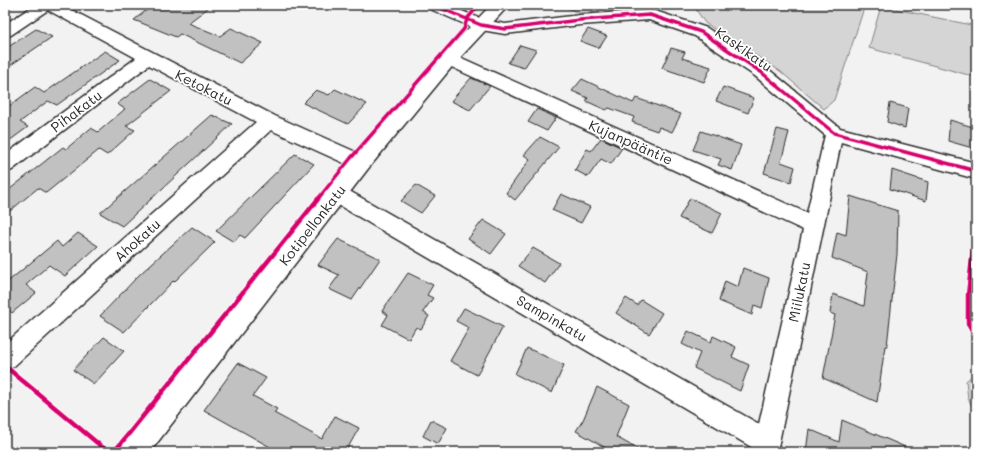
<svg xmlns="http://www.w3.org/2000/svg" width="981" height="457" font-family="Mali,sans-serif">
<rect width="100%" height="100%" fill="#f2f2f2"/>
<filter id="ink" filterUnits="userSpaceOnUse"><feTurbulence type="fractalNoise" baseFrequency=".025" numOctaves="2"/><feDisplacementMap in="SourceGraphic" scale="8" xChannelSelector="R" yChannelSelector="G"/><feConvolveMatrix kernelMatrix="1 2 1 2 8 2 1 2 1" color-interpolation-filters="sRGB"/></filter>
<g filter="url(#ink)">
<g fill="#d5d5d5" stroke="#808080">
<polygon points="563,5 655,5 654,9 578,13"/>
<polygon points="693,5 865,5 834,100 824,109 780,71 705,23"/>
<polygon points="881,6 976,26 976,77 869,48"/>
<polygon points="976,372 976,412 968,399 966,381"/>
</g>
<g fill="#c1c1c1" stroke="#2b2b2b">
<polygon points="153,5 212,5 188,23 220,36 231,28 263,43 240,63 180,34 176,37 134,20"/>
<polygon points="36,29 52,37 5,69 5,49"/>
<polygon points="588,29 607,36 599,48 580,41"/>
<polygon points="520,45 536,50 524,68 508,63"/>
<polygon points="671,48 685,52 682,58 711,67 704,82 662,68"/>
<polygon points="105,51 120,60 57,105 48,101 20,122 28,127 5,144 5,109 35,87 44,93"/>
<polygon points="471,78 490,86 470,110 451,101"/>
<polygon points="150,79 171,91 126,126 135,130 107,155 99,150 46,193 38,188 5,215 5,193 63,147 66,149 91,128 98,132 125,109 117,104"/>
<polygon points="582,79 633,103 636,98 681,114 672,132 659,127 657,131 632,122 634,117 609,108 606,110 586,101 588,98 572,91"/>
<polygon points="723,87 754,98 748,113 716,101"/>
<polygon points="335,89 367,104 348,124 303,103 316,90 329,95"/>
<polygon points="890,103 908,108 905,128 887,122"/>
<polygon points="537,109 556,118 547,131 528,122"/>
<polygon points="212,115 232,124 122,226 100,213"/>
<polygon points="950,120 976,128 976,149 948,141"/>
<polygon points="777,129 789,132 781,162 795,167 791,182 764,173"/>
<polygon points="701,131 741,145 732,170 718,165 721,159 693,150"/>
<polygon points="540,137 559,147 515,200 506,193 530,159 524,155"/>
<polygon points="601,138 622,148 611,164 601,159 588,177 575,170 587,149 591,151"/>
<polygon points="295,154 314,164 245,238 240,235 234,242 216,231"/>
<polygon points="892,170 928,182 926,201 890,189"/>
<polygon points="416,185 435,196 421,213 401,201"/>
<polygon points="561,194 590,207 581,223 552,210"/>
<polygon points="850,196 898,211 897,254 887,346 885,346 877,402 823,378 835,315 830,313 833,294 864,306 868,272 832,258 837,232 846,235"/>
<polygon points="690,198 722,213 712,233 679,218"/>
<polygon points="483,220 506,234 491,254 468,239"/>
<polygon points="192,227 215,242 174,282 173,281 124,332 100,316 140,274"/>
<polygon points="78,233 98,246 65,276 49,265 26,285 36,293 12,313 5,306 5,284 57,241 62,247"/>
<polygon points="338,239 380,259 352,300 329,289 339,275 318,265"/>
<polygon points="533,248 559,263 545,283 518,266"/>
<polygon points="743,268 769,278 762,308 754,305 752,315 719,301 725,281 738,287"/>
<polygon points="408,273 433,285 427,295 433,298 423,312 429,316 421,329 416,327 409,339 382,325 388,315 382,311"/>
<polygon points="626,298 637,305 641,300 662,313 649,334 616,313"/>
<polygon points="464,308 503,327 477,375 450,361 469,328 456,321"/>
<polygon points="688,331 711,342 713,336 736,347 732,357 749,365 740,391 694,368 700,353 682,344"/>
<polygon points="104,337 124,351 94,384 73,370"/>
<polygon points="527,348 564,365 552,393 515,374"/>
<polygon points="238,363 266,378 253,396 277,409 274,413 322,439 335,416 359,428 346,451 348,452 279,452 204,410"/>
<polygon points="597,387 629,404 616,437 643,452 613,452 576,431 583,420"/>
<polygon points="431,420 447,428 438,444 423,436"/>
<polygon points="842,420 917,452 806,452 809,429 839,442"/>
</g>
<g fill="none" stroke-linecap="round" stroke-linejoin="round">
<g stroke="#2b2b2b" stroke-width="3">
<g id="minor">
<path d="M35 5H62L275 116 358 153 367 159 369 164 367 169C357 172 352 169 344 163L271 130 13 367 5 370V344L256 122 149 65 12 170 5 172V155L136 58 48 10 11 35 5 36V24Z"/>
<polygon points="425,5 447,5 484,20 505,24 580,15 650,10 655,11 707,28 767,68 840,128 976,163 976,179 841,142 777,452 753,452 753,448 330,200 327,194 330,188 337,186 344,188 759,424 803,230 443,63 441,59 443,55 449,53 455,55 807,213 825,135 755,76 695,36 649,20 580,25 505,34 476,29 428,8"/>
</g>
</g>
<g stroke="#2b2b2b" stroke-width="3">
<polygon id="tertiary" points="491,5 509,5 455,63 367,170 150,452 119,452 123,442 353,158 443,55"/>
</g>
<use href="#minor" fill="#fff" fill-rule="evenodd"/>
<use href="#tertiary" fill="#fff" fill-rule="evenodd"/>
<g stroke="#fff" stroke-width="5.5">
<g id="cycleway-far1">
<polyline points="433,5 481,25 505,29 580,20 650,15 701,32 761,72 834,133 976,171"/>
<polyline points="317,200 351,158 464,29 467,19 479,5"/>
</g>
</g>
<g stroke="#fff" stroke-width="7">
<g id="cycleway">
<polyline points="976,240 974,240 968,295 968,324 976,337"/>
<polyline points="5,366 108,452"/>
<polyline points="114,452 318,199"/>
</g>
</g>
<use href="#cycleway-far1" stroke="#d6006c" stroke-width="3.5"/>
<use href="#cycleway" stroke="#d6006c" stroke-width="4.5"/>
</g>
</g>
<g text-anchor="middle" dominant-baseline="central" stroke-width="3.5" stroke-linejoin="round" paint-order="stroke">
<g font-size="14" fill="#2b2b2b" stroke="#fff">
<text transform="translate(744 49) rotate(35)">Kaskikatu</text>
<text transform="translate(204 87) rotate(27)">Ketokatu</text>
<text transform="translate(76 111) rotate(-37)">Pihakatu</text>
<text transform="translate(631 142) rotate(24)">Kujanpääntie</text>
<text transform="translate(312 225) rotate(-52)">Kotipellonkatu</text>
<text transform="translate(137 240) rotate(-42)">Ahokatu</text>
<text transform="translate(799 292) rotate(-78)">Miilukatu</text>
<text transform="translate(552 318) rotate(30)">Sampinkatu</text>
</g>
</g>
<rect width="981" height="457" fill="none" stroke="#fff" stroke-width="20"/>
<rect x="10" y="10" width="961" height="437" fill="none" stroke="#2b2b2b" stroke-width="1.5" filter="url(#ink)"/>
</svg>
